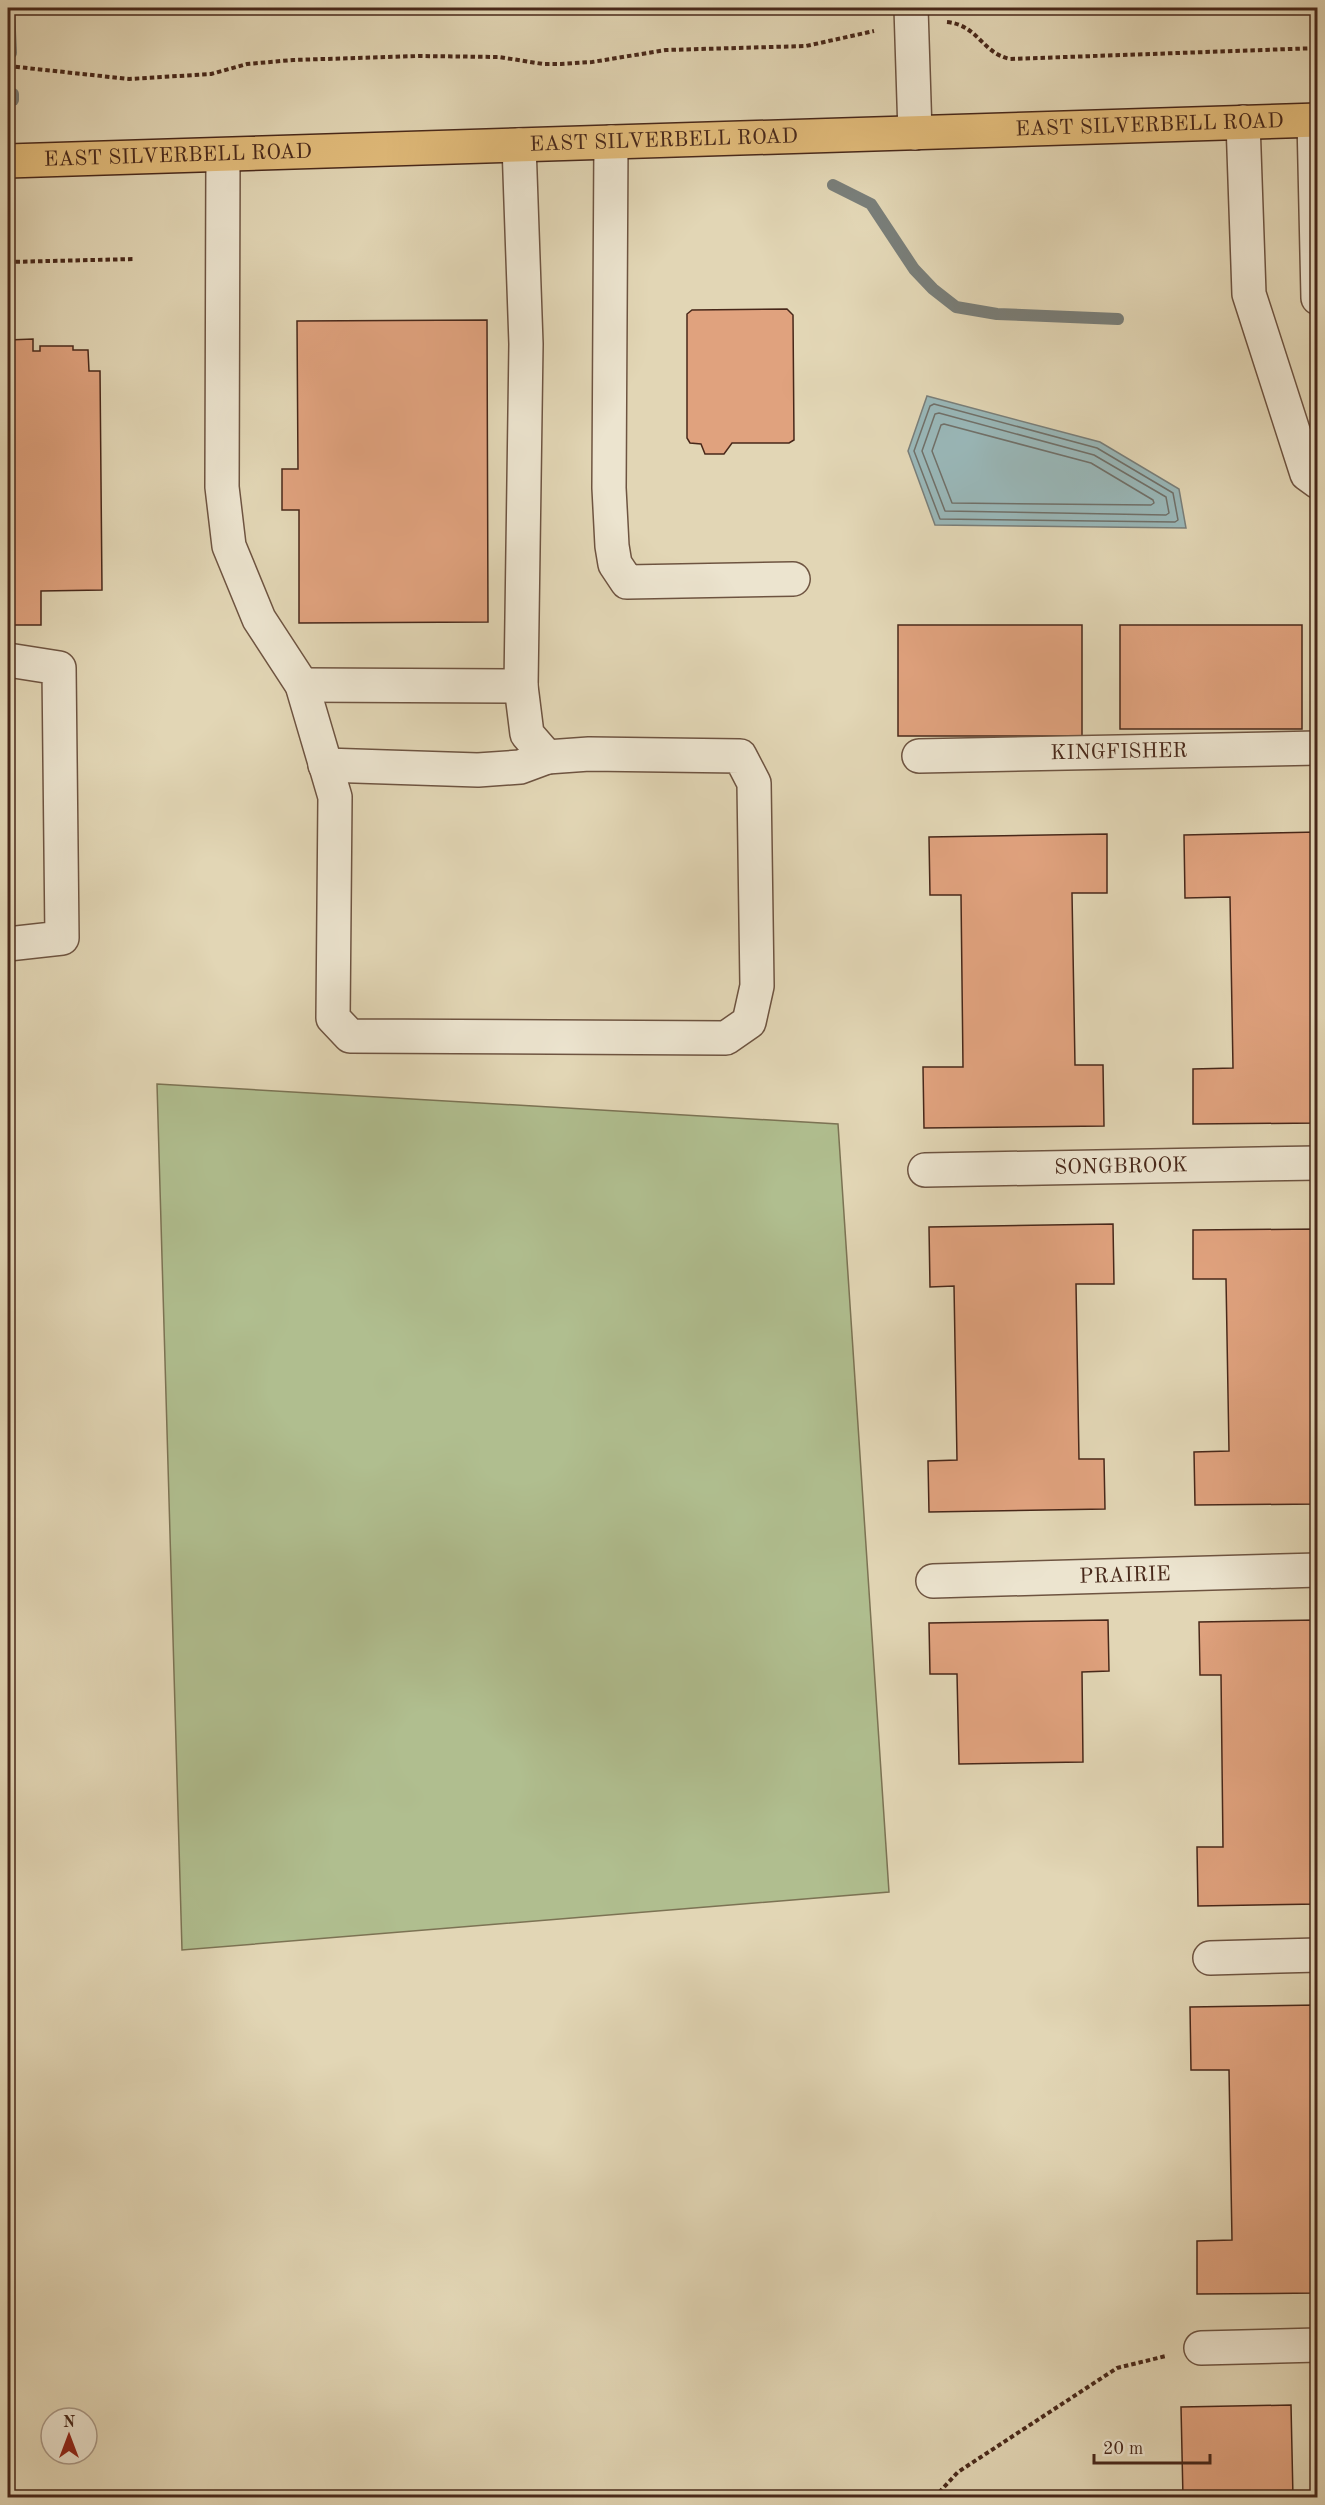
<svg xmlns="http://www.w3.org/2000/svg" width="1325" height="2505" font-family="'Old Standard TT',serif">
<rect width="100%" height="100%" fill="#e2d6b5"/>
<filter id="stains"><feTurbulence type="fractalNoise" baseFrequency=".00333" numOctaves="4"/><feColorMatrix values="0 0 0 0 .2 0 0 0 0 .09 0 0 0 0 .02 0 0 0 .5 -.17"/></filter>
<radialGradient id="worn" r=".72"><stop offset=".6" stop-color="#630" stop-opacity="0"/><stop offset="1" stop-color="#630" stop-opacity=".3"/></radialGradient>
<polygon fill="#b0be8f" stroke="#7c7354" stroke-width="1.5" points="157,1084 838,1124 889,1892 182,1950"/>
<polygon fill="#99b7b8" stroke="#797e79" stroke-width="1.5" points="927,396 1100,442 1179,489 1186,528 935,525 908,451"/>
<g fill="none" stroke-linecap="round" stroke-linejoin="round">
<g stroke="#707069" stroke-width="1.5">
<polygon points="934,404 1097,448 1173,493 1178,520 1175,522 940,519 914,451 930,406"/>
<polygon points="939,413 1094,455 1166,497 1169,513 1166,515 945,511 922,451 935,414"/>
<polygon points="944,424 1091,463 1153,500 1154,503 1151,505 952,503 932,451 941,425"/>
</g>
<g stroke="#797e79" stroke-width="12">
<polyline points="9,8 11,53"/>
<polyline points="13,94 13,100"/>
<polyline points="833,185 871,204 914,269 933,289 956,307 997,314 1118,319"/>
</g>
</g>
<g fill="#e0a27e" stroke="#48281a" stroke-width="1.5">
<polygon points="787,309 793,315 794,440 789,443 732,443 724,454 705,454 701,444 690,443 687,438 687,314 692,310"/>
<polygon points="487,320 488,622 299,623 299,510 282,510 282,469 298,469 297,321"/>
<polygon points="33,339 33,351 40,351 40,346 73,346 73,350 88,350 89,371 100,371 102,590 41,591 41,625 8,625 8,340"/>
<rect x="898" y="625" width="184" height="111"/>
<rect x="1120" y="625" width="182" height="104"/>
<polygon points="1318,832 1318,1123 1193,1124 1193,1069 1233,1068 1230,897 1185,898 1184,835"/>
<polygon points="1107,834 1107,893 1072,893 1075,1065 1103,1065 1104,1126 924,1128 923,1067 963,1067 961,895 930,895 929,837"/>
<polygon points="1113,1224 1114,1284 1076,1284 1079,1459 1104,1459 1105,1509 929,1512 928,1461 957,1460 954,1286 930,1287 929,1227"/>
<polygon points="1318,1229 1318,1504 1195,1505 1194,1452 1229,1451 1226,1279 1193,1279 1193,1230"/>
<polygon points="1108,1620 1109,1671 1082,1672 1083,1762 959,1764 957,1674 930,1674 929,1623"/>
<polygon points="1318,1620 1318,1904 1198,1906 1197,1847 1223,1847 1221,1675 1200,1675 1199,1622"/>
<polygon points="1318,2005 1318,2293 1197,2294 1197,2241 1232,2240 1229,2070 1191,2070 1190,2007"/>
<polygon points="1291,2405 1293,2498 1183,2498 1181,2407"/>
</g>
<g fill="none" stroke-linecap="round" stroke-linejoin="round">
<g stroke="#6e5441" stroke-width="36">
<g id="minor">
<polyline points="911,8 915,133"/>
<polyline points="1314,120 1318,298"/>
<polyline points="1243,122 1249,294 1307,474 1318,482"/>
<polyline points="611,142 609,488 612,546 615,564 627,582 793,579"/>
<polyline points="223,155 222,487 229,546 259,619 302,685 335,797 333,1018 350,1036 726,1038 749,1022 757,986 754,783 740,756 589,754 547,757 527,734 521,686 526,344 519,145"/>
<polyline points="8,660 59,668 62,938 8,944"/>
<polyline points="302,685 521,686"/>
<path id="s1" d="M919 756 1318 748"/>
<polyline points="325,765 478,770 520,767 547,757"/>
<path id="s2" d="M925 1170 1318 1163"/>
<path id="s3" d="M933 1581 1318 1570"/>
<polyline points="1210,1958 1318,1955"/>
<polyline points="1201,2348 1318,2345"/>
</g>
</g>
<g stroke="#48281a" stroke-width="36">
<g id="major">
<path id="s4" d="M8 161 1318 120"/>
</g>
</g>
<g stroke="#48281a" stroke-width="4" stroke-dasharray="4.5 3" stroke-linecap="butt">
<path d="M947 22C978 25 982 53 1010 59L1318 48"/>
<polyline points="8,66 129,79 211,74 247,64 293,60 419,56 499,57 543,64 561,64 592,62 666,50 806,46 874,31"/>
<polyline points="8,262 135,259"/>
<polyline points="934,2498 958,2472 1117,2368 1166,2356"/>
</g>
<use href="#minor" stroke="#ece4cf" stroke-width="33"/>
<use href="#major" stroke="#e1bb7a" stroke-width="33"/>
</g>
<g text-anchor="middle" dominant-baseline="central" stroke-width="4.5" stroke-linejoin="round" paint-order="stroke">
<g font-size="21" fill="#48281a" stroke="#ece4cf">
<text stroke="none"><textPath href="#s4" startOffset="1142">EAST SILVERBELL ROAD</textPath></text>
<text stroke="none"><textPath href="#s4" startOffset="656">EAST SILVERBELL ROAD</textPath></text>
<text stroke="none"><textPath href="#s4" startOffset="170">EAST SILVERBELL ROAD</textPath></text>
<text stroke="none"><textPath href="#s1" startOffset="200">KINGFISHER</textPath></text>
<text stroke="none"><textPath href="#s2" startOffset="196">SONGBROOK</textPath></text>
<text stroke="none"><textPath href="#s3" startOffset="192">PRAIRIE</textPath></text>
</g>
</g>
<rect width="1325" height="2505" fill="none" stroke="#e2d6b5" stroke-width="30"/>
<rect x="9" y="9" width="1307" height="2487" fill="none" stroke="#48281a" stroke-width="3"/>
<rect x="15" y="15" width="1295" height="2475" fill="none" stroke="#48281a" stroke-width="1.5"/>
<g transform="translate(69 2436)"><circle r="28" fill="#ece4cf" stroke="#aa9987" stroke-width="1.5"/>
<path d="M0-4.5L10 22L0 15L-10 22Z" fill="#8f2418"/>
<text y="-9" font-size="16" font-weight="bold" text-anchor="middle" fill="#48281a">N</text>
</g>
<path d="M1094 2454v9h116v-9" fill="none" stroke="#48281a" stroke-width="3"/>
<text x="1103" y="2454" font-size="18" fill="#48281a" stroke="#ece4cf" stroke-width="4.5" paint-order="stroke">20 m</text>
<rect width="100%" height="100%" filter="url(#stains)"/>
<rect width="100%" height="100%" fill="url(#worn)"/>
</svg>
